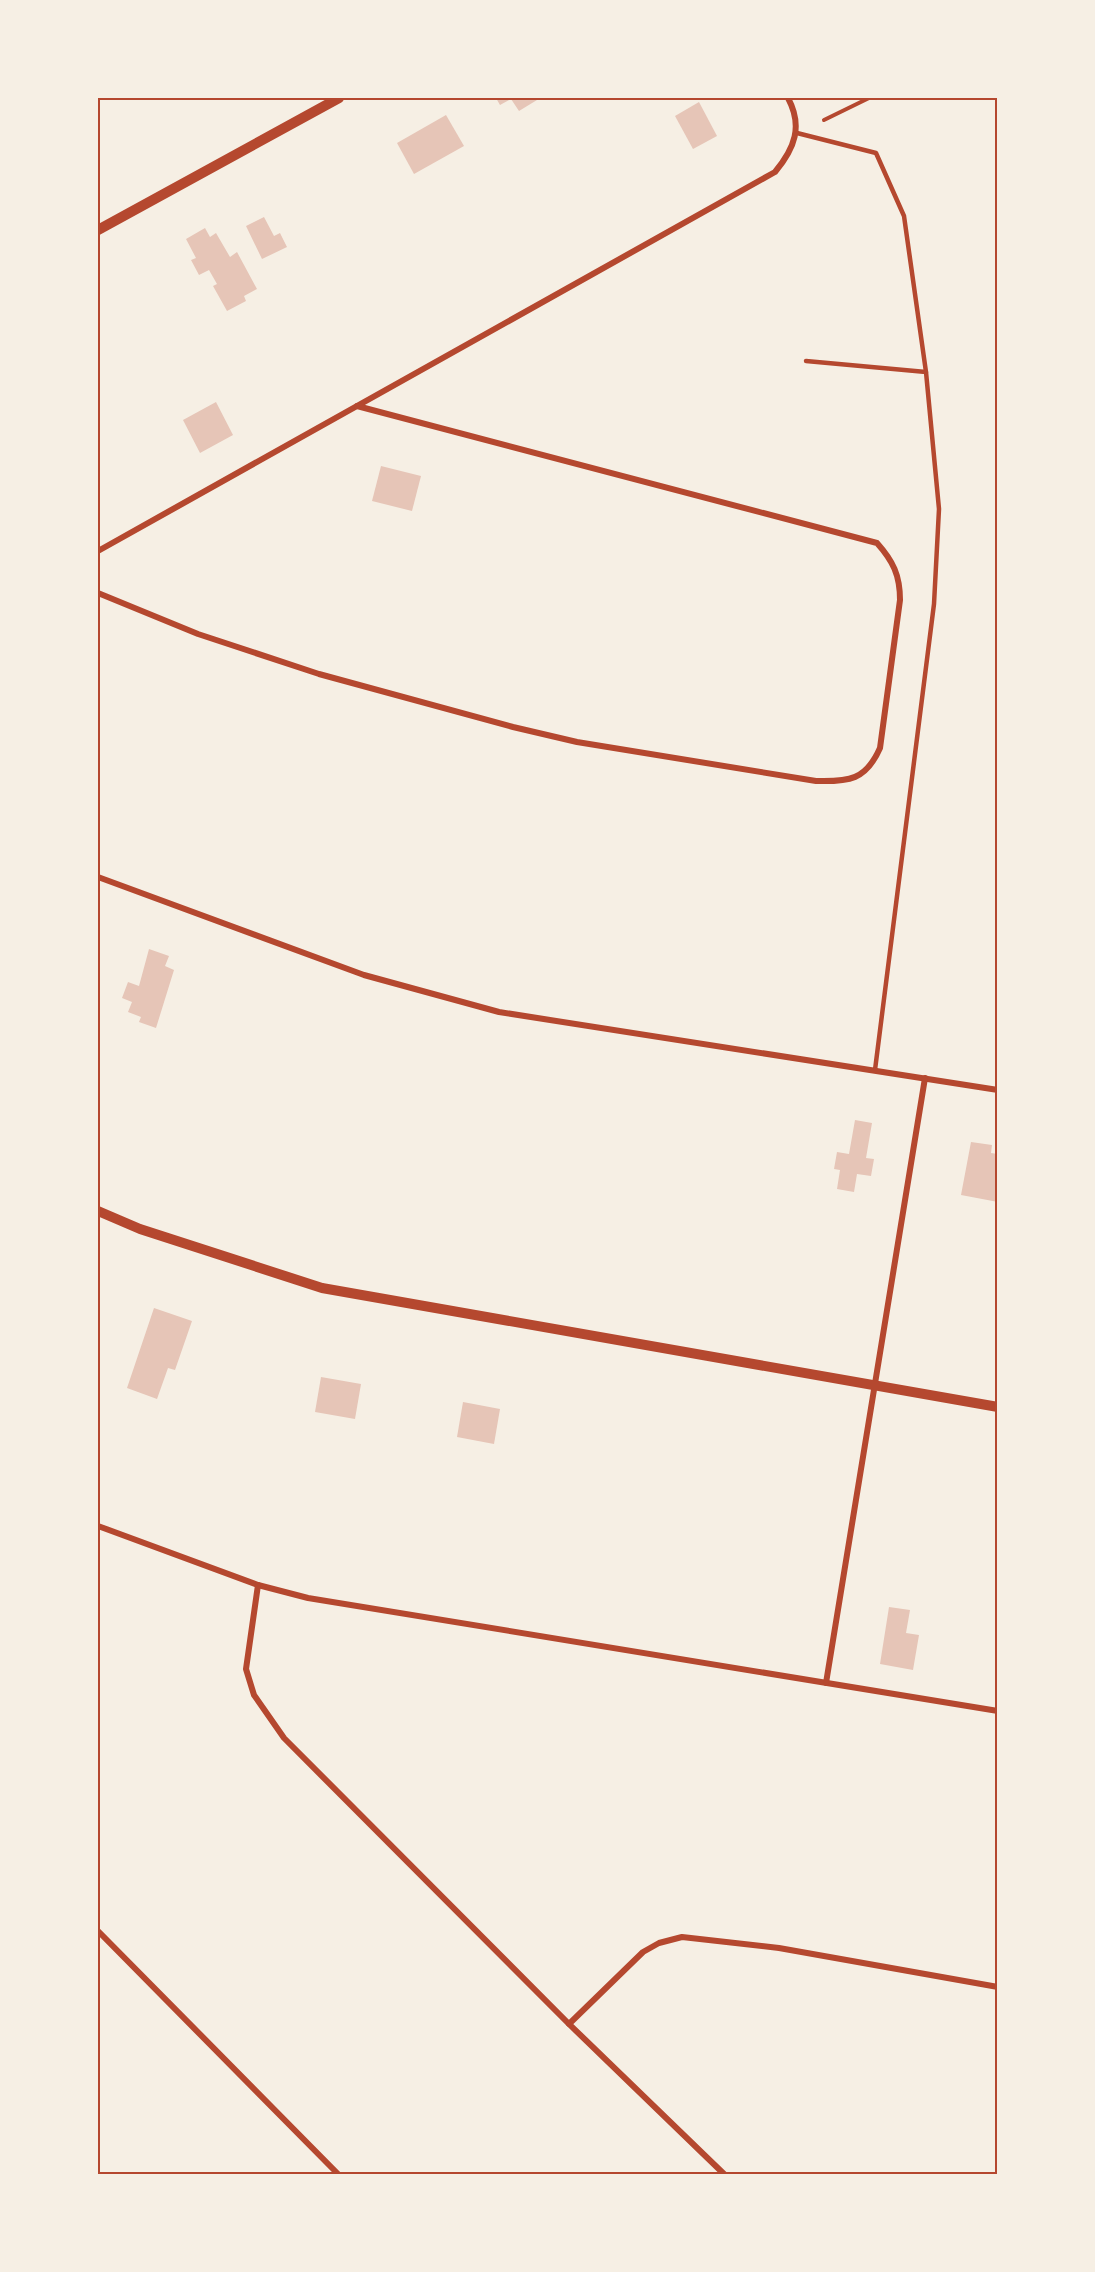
<svg xmlns="http://www.w3.org/2000/svg" width="1095" height="2272" font-family="'Alegreya Sans',sans-serif">
<rect width="100%" height="100%" fill="#f6efe4"/>
<g fill="#e6c5b7">
<polygon points="496,98 536,98 537,100 519,111 511,99 500,105"/>
<polygon points="699,102 717,136 693,149 675,116"/>
<polygon points="446,115 464,146 414,174 397,143"/>
<polygon points="264,217 274,236 280,233 287,247 262,259 246,226"/>
<polygon points="205,228 210,237 216,233 230,257 237,252 257,289 244,296 246,301 227,311 213,286 217,284 209,270 199,275 191,260 196,258 186,239"/>
<polygon points="216,402 233,435 200,453 183,420"/>
<polygon points="381,466 421,476 412,511 372,501"/>
<polygon points="149,949 169,956 165,966 174,970 156,1028 139,1022 141,1017 128,1012 132,1002 122,998 128,982 139,986"/>
<polygon points="855,1120 872,1123 866,1158 874,1159 871,1176 857,1174 854,1192 837,1189 840,1170 834,1169 837,1152 849,1154"/>
<polygon points="971,1142 992,1145 991,1153 998,1154 998,1202 961,1195"/>
<polygon points="154,1308 192,1321 175,1370 168,1368 157,1399 127,1388"/>
<polygon points="321,1377 361,1384 355,1419 315,1412"/>
<polygon points="463,1402 500,1409 494,1444 457,1437"/>
<polygon points="889,1607 910,1610 906,1633 919,1635 913,1670 880,1664"/>
</g>
<g fill="none" stroke-linecap="round" stroke-linejoin="round">
<polyline stroke="#b5482f" stroke-width="4" points="824,120 869,98"/>
<g stroke="#b5482f" stroke-width="4.5">
<polyline points="797,133 876,153 904,216 926,372 939,509 934,604 875,1070"/>
<polyline points="806,361 926,372"/>
</g>
<g stroke="#b5482f" stroke-width="6">
<path d="M98 551 775 172C795 148 803 126 788 98"/>
<path d="M98 593 198 634 319 674 513 727 577 742 816 781C849 782 866 780 880 748L900 600C900 575 893 561 877 543L357 406"/>
<polyline points="98,877 364,975 499,1012 998,1090"/>
<polyline points="98,1526 258,1585 308,1598 998,1711"/>
<polyline points="258,1585 246,1669 254,1695 284,1738 569,2024 724,2174"/>
<polyline points="826,1683 925,1078"/>
<polyline points="98,1931 338,2174"/>
<polyline points="569,2024 643,1952 659,1943 682,1937 779,1948 998,1987"/>
</g>
<g stroke="#b5482f" stroke-width="10">
<polyline points="98,230 339,98"/>
<polyline points="98,1211 140,1229 322,1288 998,1407"/>
</g>
</g>
<rect width="1095" height="2272" fill="none" stroke="#f6efe4" stroke-width="198"/>
<rect x="99" y="99" width="897" height="2074" fill="none" stroke="#b5482f" stroke-width="2"/>
</svg>
